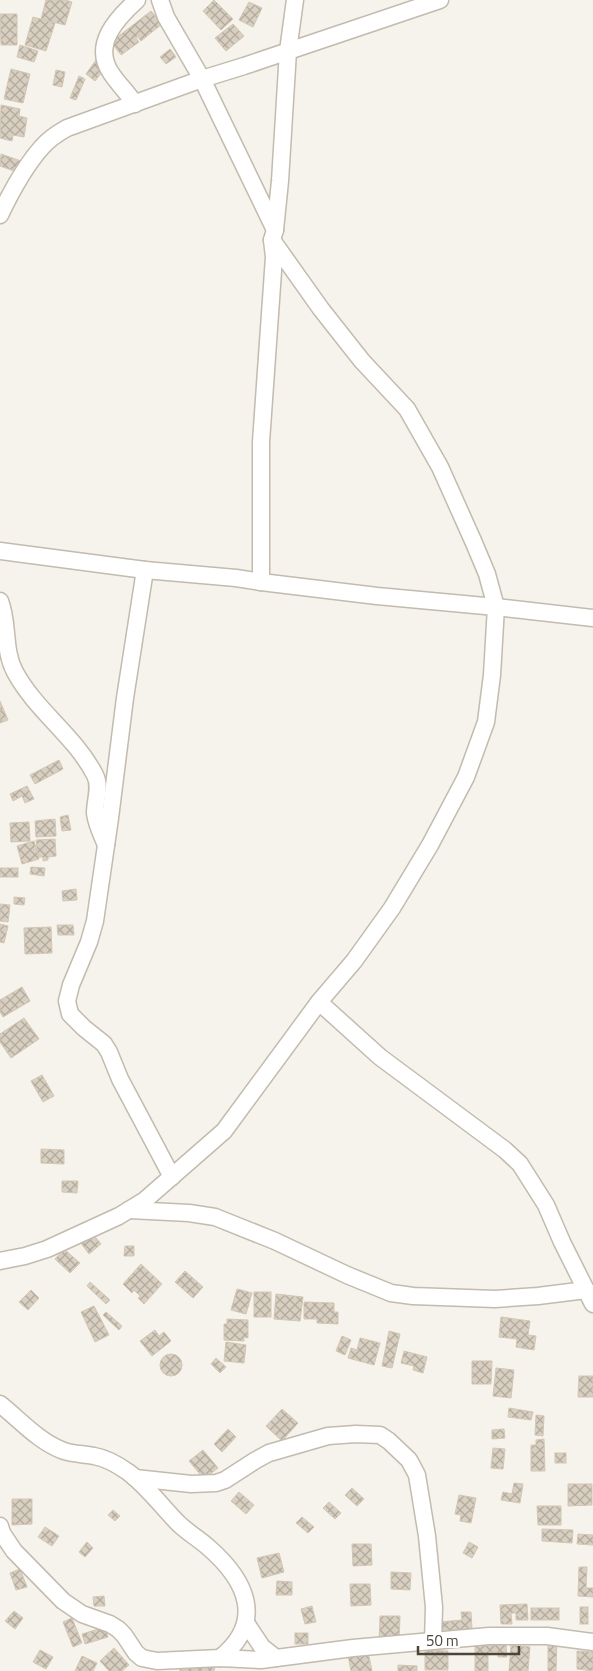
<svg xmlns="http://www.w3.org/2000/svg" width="593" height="1671" font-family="'Titillium Web',sans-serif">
<defs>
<pattern id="building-cross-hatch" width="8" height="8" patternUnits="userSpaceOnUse" patternTransform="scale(1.25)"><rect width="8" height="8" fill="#d8cfc1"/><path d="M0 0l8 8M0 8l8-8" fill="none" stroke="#b1aa9e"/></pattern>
</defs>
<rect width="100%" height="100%" fill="#f6f3ec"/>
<g fill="url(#building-cross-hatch)" stroke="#d3c7b4">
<polygon points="46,0 65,0 72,2 65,25 41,19"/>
<polygon points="214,0 233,19 221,30 203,11"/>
<polygon points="249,2 262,8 253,27 239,20"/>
<polygon points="151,11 162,24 141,41 137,36 136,38 139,42 121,55 111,42"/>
<polygon points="0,14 17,14 17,45 1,45"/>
<polygon points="33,17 55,23 46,51 25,45"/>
<polygon points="233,24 244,36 226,51 215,38"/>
<polygon points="20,45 38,51 34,62 17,57"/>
<polygon points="170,49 176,57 166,64 160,57"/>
<polygon points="96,60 106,67 95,81 86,74"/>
<polygon points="11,69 30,74 23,103 4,99"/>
<polygon points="56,70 65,72 62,87 53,85"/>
<polygon points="79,76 85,79 76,100 70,98"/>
<polygon points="1,105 20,109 19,116 27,118 24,137 13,135 12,141 0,138"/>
<polygon points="1,154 21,161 17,172 0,166"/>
<polygon points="0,701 8,720 0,723"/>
<polygon points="59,760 63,769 35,784 30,775"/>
<polygon points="27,786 34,799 25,803 22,796 13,801 10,794"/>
<polygon points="68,815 71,830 62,831 60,817"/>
<polygon points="55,819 56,836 36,837 35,821"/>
<polygon points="29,822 30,841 11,842 10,823"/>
<polygon points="55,839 56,856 48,857 48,860 43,861 43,857 38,857 36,840"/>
<polygon points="34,841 39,859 22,864 17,846"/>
<polygon points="31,867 45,868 44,876 30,874"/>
<rect x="0" y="868" width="18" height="9"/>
<polygon points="76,889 77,900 63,901 62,891"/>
<polygon points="14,897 25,898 24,905 14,904"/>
<polygon points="0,904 10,905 8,922 0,921"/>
<polygon points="0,924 8,926 4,943 0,942"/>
<polygon points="57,925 73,925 74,935 58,935"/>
<polygon points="51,927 52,953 25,954 24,928"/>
<polygon points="22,987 30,1001 3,1017 0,1012 0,1000"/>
<polygon points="24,1018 39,1039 11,1058 0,1042 0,1034"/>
<polygon points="42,1075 54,1096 43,1102 31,1081"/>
<polygon points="41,1149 64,1150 64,1164 41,1163"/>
<polygon points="62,1181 78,1181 77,1193 62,1192"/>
<polygon points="92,1233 101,1244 89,1254 80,1242"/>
<polygon points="125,1246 134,1246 134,1256 124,1256"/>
<polygon points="64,1249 80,1263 70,1273 55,1259"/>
<polygon points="141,1264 162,1284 144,1304 138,1298 140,1296 134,1290 132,1293 123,1284"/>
<polygon points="185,1271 203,1287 193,1298 175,1282"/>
<polygon points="90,1282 110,1300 106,1304 87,1286"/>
<polygon points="237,1289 252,1293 246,1314 231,1310"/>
<polygon points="31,1290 39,1298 28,1310 19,1302"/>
<rect x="254" y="1292" width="17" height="25"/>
<polygon points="276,1294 303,1297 300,1321 274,1319"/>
<polygon points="304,1302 334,1303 334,1312 338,1312 338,1324 317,1323 317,1319 304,1319"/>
<polygon points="94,1306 109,1335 95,1342 81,1312"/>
<polygon points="106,1312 122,1326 119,1330 103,1315"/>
<polygon points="501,1317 530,1321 528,1335 536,1336 534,1350 516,1347 517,1339 499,1337"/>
<polygon points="227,1319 248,1320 248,1338 244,1337 244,1341 224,1340 224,1324 227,1324"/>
<polygon points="155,1330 159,1336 164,1332 171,1341 152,1356 140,1341"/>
<polygon points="389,1331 400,1334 392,1368 382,1366"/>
<polygon points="342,1336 351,1340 345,1355 336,1351"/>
<polygon points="360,1338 380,1343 374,1365 348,1358 351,1348 357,1350"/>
<polygon points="226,1342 246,1345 244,1363 224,1361"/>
<polygon points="404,1351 427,1357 423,1373 413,1370 414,1366 401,1363"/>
<circle cx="171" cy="1365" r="11"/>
<polygon points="216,1358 226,1367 220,1373 211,1364"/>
<polygon points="472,1361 492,1361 491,1384 472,1384"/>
<polygon points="496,1368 514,1370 511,1398 493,1396"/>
<polygon points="579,1376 593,1376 593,1397 578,1397"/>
<polygon points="509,1408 533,1412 531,1420 508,1417"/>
<polygon points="282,1409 298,1423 282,1441 266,1426"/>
<polygon points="536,1415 544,1416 543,1436 535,1435"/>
<polygon points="228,1429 236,1437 222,1452 214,1444"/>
<polygon points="504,1429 505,1438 492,1439 492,1430"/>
<polygon points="544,1439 545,1471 531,1471 531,1445 536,1445 536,1440"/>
<polygon points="493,1448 505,1449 503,1469 491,1468"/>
<polygon points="203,1450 218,1468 204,1479 189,1461"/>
<rect x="555" y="1453" width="11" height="10"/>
<polygon points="514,1483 523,1484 520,1503 501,1500 503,1492 512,1494"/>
<polygon points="568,1484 592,1484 592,1505 568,1506"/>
<polygon points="352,1488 364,1499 357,1506 345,1495"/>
<polygon points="239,1492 254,1505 246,1514 231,1501"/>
<polygon points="459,1495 476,1498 471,1523 460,1521 461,1515 455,1514"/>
<polygon points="12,1499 32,1499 32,1524 12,1525"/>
<polygon points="329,1502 341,1513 335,1519 323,1508"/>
<polygon points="537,1506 561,1506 561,1525 538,1525"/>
<polygon points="113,1510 120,1516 115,1521 108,1515"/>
<polygon points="302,1517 314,1527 308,1533 296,1523"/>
<polygon points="45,1527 59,1536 52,1546 38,1537"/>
<polygon points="542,1529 573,1530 572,1543 542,1541"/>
<polygon points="578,1534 593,1535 593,1545 577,1544"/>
<polygon points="87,1542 93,1548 85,1557 79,1552"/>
<polygon points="469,1542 478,1547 472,1558 463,1553"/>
<polygon points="352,1544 371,1544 372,1565 353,1566"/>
<polygon points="279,1553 284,1572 262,1578 257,1558"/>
<polygon points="579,1567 587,1567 586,1588 593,1588 593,1597 578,1596"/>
<polygon points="20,1569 27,1587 16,1590 10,1573"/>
<polygon points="391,1572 411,1573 410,1590 391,1589"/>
<polygon points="277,1581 292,1582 292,1595 276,1595"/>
<polygon points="350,1584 370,1584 371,1605 351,1606"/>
<polygon points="104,1596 105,1606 94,1606 93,1597"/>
<polygon points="527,1604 528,1620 516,1620 516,1613 511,1613 512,1624 501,1624 500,1605"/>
<polygon points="312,1606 316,1622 305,1624 301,1609"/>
<rect x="580" y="1607" width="8" height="17"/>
<rect x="531" y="1608" width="28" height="12"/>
<polygon points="14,1611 23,1618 15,1629 5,1621"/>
<polygon points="461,1612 471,1612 472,1630 441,1632 440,1622 462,1620"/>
<polygon points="380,1616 400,1616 399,1645 379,1644"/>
<polygon points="72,1618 82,1643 73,1647 63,1622"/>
<polygon points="105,1627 108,1637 85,1644 82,1634"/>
<rect x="295" y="1633" width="13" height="11"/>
<polygon points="548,1640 557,1640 556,1671 548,1671"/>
<polygon points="475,1645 506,1645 507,1657 498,1657 498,1652 488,1652 488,1671 475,1671"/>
<polygon points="511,1645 530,1647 528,1671 509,1671"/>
<polygon points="114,1648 129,1665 122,1671 109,1671 100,1661"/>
<polygon points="40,1650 53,1657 46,1669 33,1662"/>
<polygon points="425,1650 448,1651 448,1670 425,1670"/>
<polygon points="577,1651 593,1652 593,1671 577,1669"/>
<polygon points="368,1652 372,1671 351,1671 348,1655"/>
<polygon points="82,1656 97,1663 93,1671 75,1671"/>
<polygon points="398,1665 417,1666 417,1671 398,1671"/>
<polygon points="192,1667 215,1667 214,1671 180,1671 180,1668 192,1668"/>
</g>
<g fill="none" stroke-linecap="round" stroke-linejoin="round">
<g stroke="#c2bbae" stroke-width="19">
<g id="minor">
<polyline points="160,0 166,17 202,79 275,230"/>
<path d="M135 104C128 93 118 84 111 73 92 45 116 19 137 0"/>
<path d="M0 215C11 192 25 166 42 147 49 139 58 133 67 128L202 79 244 66 440 0"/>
<polyline points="0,551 145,570 236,578 261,582 377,596 496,607 593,618"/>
<polyline points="145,570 125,698 110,818 95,921 89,942 71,985 67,1001 70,1014 84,1028 104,1044 109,1052 120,1079 172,1177"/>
<polyline points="261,582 261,442 274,257 272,240 275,230 280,181 288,51 295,0"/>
<path d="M0 601C9 624 3 650 15 672 36 711 75 736 95 775 101 787 95 800 95 813 96 824 102 835 106 845"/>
<polyline points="319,1002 380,1057 505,1150 520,1164 546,1205 562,1242 593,1304"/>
<polyline points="129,1210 189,1213 215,1217 275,1241 347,1275 391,1293 413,1296 495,1299 538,1296 586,1290"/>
<polyline points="0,1261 25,1256 47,1249 119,1216 145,1200 224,1131 319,1002 354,961 392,908 430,845 466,777 486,722 492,675 496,607 487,574 474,543 440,467 407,409 362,361 321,309 272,240"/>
<path d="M0 1404C20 1420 39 1442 64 1451 73 1454 84 1454 94 1456 106 1458 118 1465 128 1472 147 1486 162 1507 178 1523 187 1532 199 1539 208 1547 246 1580 266 1621 220 1658"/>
<polyline points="135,1478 191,1484 216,1483 225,1480 256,1460 269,1453 328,1436 356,1434 380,1435 389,1441 409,1460 417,1475 427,1536 434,1607 433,1641"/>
<polyline points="0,1526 2,1533 14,1551 63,1601 82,1614 110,1624 118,1629 124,1635 136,1653 142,1658 157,1661 220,1658 261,1660 353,1648 489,1636 547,1636 593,1642"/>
<polyline points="246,1623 262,1647 276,1658"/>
</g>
</g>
<use href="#minor" stroke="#fff" stroke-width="16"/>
</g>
<path d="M418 1646v8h101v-8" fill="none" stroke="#4b4439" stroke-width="2.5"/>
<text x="426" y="1646" font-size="15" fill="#4b4439" stroke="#ffffff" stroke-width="4" paint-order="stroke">50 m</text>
</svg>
